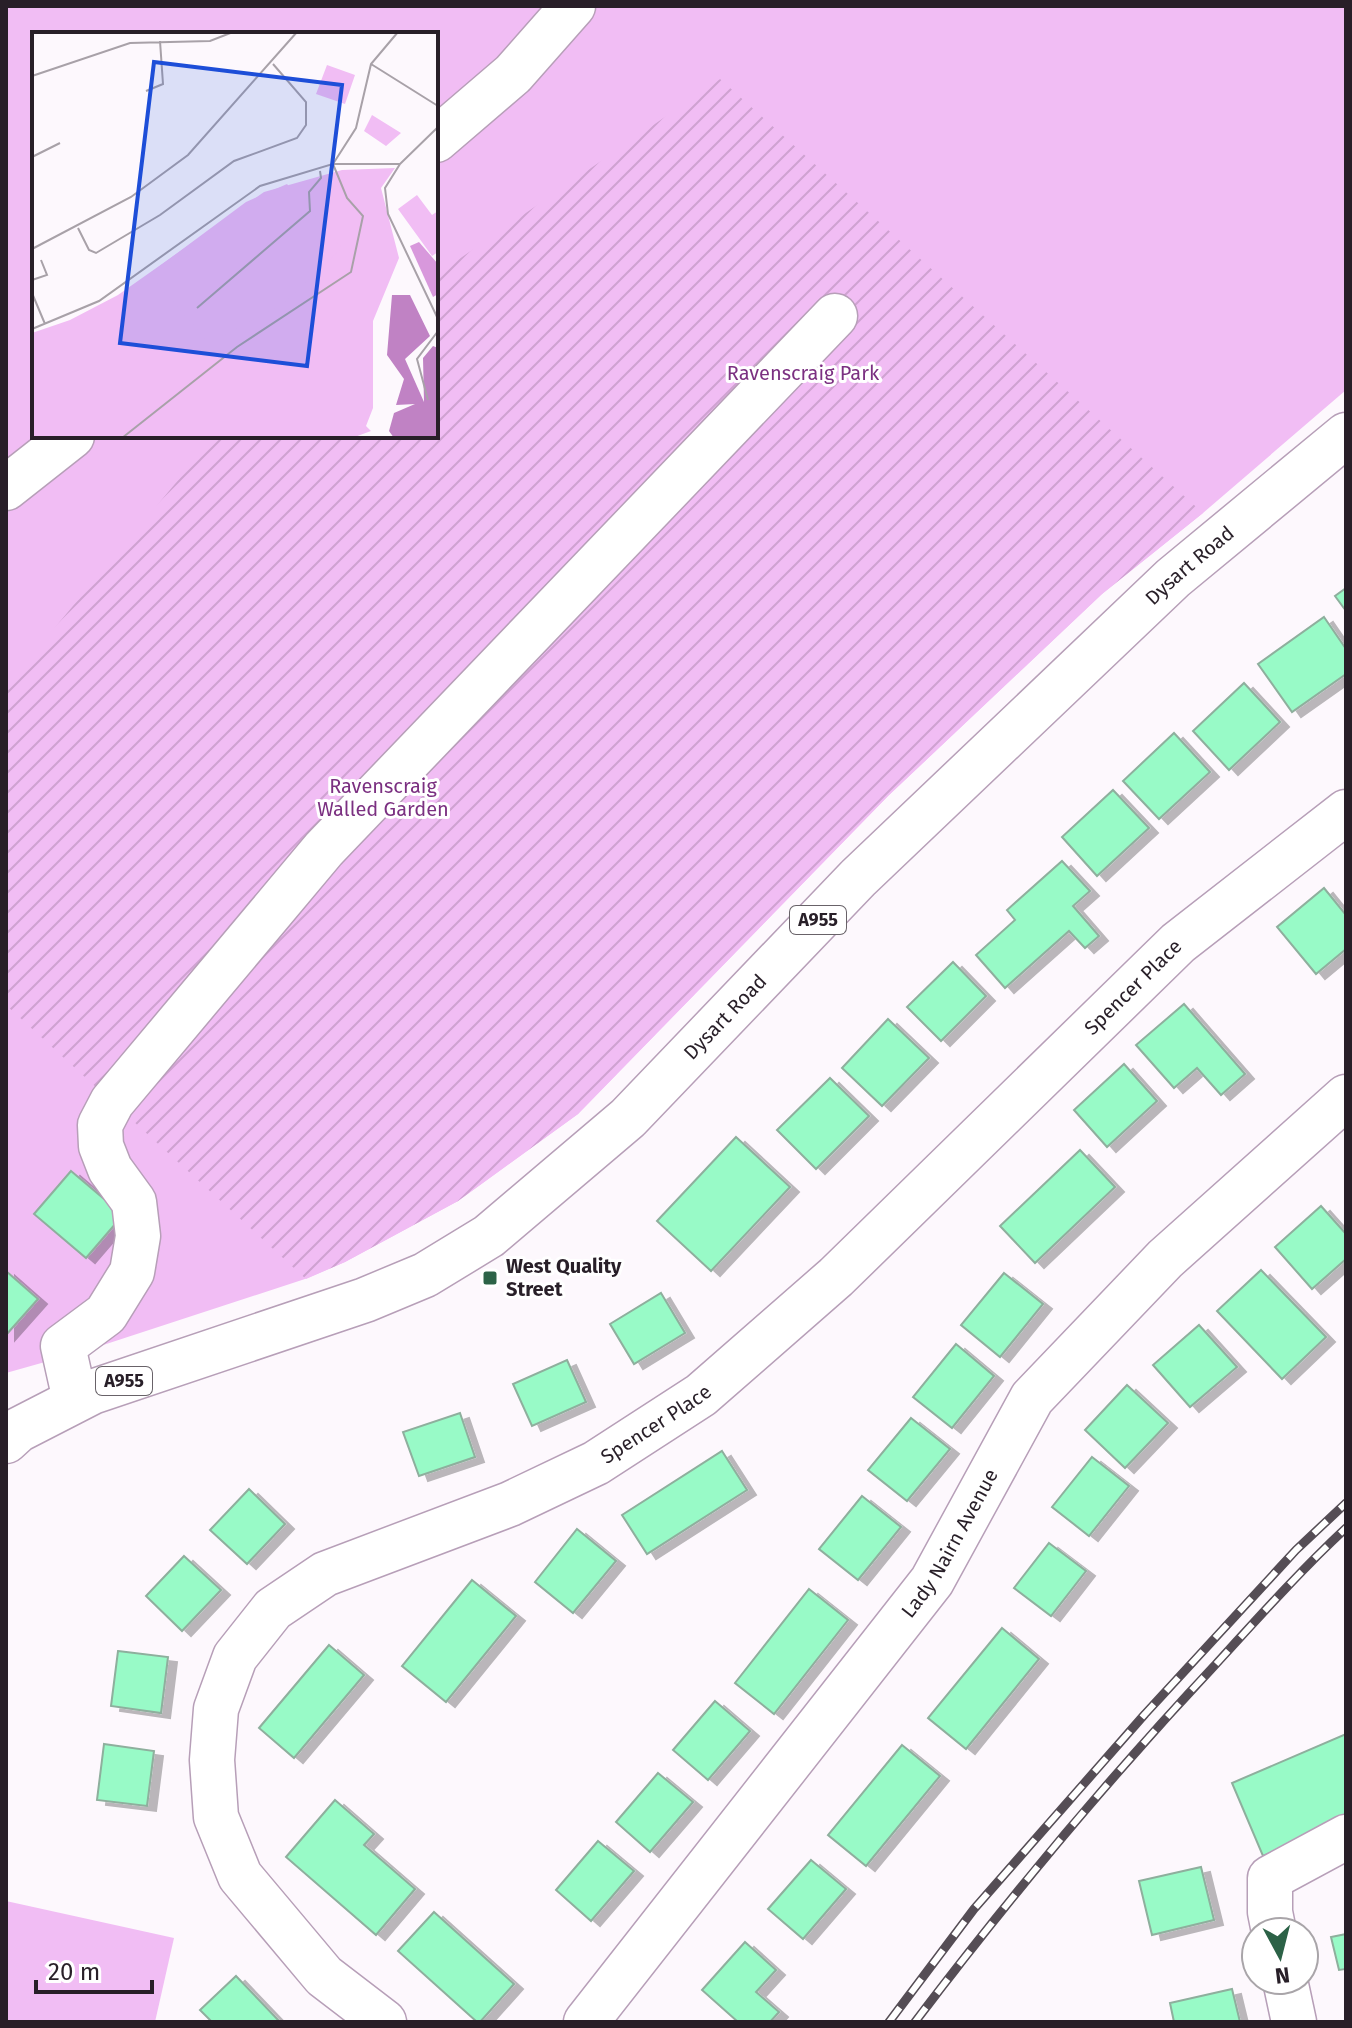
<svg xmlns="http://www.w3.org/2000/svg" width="1352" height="2028" font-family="'Fira Sans',sans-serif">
<defs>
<pattern id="garden-furrows" width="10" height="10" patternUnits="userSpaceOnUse" patternTransform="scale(2)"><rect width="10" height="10" fill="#f1bdf4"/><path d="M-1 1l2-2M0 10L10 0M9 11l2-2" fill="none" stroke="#cfa2d1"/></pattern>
<filter id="shadow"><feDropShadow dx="9" dy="5" stdDeviation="0" flood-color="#0004"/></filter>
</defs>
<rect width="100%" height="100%" fill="#fdf8fd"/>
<g fill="#f1bdf4" fill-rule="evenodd">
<path d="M6 6H1346V390L1203 513 1102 594 888 796 578 1114 458 1201 345 1262 305 1279 91 1349 6 1373ZM34 34H436V436H34Z"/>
<polygon points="6,1901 174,1938 155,2022 6,2022"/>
</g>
<polygon fill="url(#garden-furrows)" points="720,79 1203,513 1102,594 888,796 578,1114 458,1201 345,1262 306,1279 6,1005 6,686 215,436 436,436 436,275"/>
<g fill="#98fac7" stroke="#8eaf9d" stroke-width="2" filter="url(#shadow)">
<polygon points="1346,588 1346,611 1335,596"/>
<polygon points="1324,617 1346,649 1346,674 1292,712 1258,664"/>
<polygon points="1244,683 1280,722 1229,770 1193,731"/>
<polygon points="1174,733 1210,772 1159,819 1123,781"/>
<polygon points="1113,790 1149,828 1097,876 1062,837"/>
<polygon points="1062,861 1090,891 1073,906 1099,936 1085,948 1069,931 1005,988 976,955 1015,920 1007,910"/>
<polygon points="1324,888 1346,915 1346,949 1316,974 1277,927"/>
<polygon points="953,962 986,996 941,1041 907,1007"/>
<polygon points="1184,1004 1245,1074 1221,1095 1197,1068 1174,1088 1136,1045"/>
<polygon points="888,1019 929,1058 882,1106 842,1068"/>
<polygon points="1124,1064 1157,1101 1107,1147 1074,1110"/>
<polygon points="830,1078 869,1116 816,1169 777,1130"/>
<polygon points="736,1137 790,1187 711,1271 657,1221"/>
<polygon points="1080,1150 1115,1187 1035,1263 1000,1226"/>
<polygon points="71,1171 123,1215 86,1258 34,1214"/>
<polygon points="1321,1206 1346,1234 1346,1259 1312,1289 1275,1247"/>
<polygon points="1261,1270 1326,1337 1282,1379 1217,1311"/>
<polygon points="6,1271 38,1299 6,1335"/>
<polygon points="1004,1273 1043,1304 1000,1357 961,1325"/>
<polygon points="661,1293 685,1333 634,1364 610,1324"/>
<polygon points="1199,1325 1237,1367 1190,1407 1153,1365"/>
<polygon points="956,1344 994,1376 952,1428 913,1397"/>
<polygon points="567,1360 586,1402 532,1426 513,1384"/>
<polygon points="1127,1385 1168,1423 1125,1468 1085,1430"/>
<polygon points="460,1413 475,1457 419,1476 403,1432"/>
<polygon points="911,1418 950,1449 907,1501 868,1470"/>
<polygon points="722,1451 747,1490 647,1554 622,1515"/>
<polygon points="1092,1457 1129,1486 1089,1536 1052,1507"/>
<polygon points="249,1489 285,1524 247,1564 210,1530"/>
<polygon points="862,1496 901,1527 858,1580 819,1549"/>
<polygon points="577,1529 616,1561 573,1613 535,1582"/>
<polygon points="1049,1543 1086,1571 1051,1616 1014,1588"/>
<polygon points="184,1556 221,1590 182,1631 146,1596"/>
<polygon points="472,1580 516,1616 446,1702 402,1666"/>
<polygon points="809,1589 848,1620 774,1714 735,1683"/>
<polygon points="1002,1628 1039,1659 966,1749 928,1718"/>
<polygon points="329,1645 364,1675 294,1758 259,1728"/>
<polygon points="118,1651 168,1657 161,1713 111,1706"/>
<polygon points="715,1701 750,1731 708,1780 673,1750"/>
<polygon points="1346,1734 1346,1821 1263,1856 1232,1783"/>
<polygon points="104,1744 154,1751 147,1806 97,1800"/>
<polygon points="902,1745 940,1776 866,1866 828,1835"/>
<polygon points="658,1773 693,1802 650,1852 616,1822"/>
<polygon points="335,1800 374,1834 364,1845 415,1889 376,1935 286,1857"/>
<polygon points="598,1841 634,1871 591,1921 556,1890"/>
<polygon points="811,1860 846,1889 803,1939 768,1909"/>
<polygon points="1201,1867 1214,1920 1152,1935 1139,1881"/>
<polygon points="434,1912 514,1984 480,2022 477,2022 398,1951"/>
<polygon points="1346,1934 1346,1969 1339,1970 1331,1937"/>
<polygon points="745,1942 776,1970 756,1992 779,2012 770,2022 738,2022 702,1990"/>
<polygon points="236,1976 280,2022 212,2022 200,2010"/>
<polygon points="1232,1989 1240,2022 1174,2022 1170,2003"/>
</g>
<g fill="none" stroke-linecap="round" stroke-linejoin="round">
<g stroke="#b79fb8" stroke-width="47">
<g id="minor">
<polyline points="436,140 513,74 573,6"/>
<polyline points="6,488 72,436"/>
<polyline points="75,1400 63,1346 106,1314 132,1272 138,1236 134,1202 110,1169 101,1146 100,1125 112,1102 324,849 835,316"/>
<polyline points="1274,1932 1270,1912 1270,1878 1346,1837"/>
<polyline points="1285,1980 1294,2022"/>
<path id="s1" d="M384 2022 324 1976 240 1876 216 1817 212 1760 216 1709 235 1657 273 1609 325 1574 510 1504 596 1463 701 1395 836 1277 1178 943 1346 812"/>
<path id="s2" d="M586 2022 932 1581 1032 1398 1165 1259 1346 1097"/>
</g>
</g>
<g stroke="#b79fb8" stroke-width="47">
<g id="major">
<path id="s3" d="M6 1441 18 1430 92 1392 365 1300 425 1275 489 1236 628 1118 858 878 1173 578 1346 435"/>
</g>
</g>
<use href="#minor" stroke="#fff" stroke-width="44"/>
<use href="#major" stroke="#fff" stroke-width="44"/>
<g stroke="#554d55" stroke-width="9">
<g id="rail">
<polyline points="889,2022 974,1909 1145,1714 1296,1550 1346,1503"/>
<path d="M915 2022C1009 1898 1109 1778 1216 1664 1258 1618 1300 1571 1346 1528"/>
</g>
</g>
<use href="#rail" stroke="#fff" stroke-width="6" stroke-dasharray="18" stroke-linecap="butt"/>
</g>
<rect fill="#2c6247" stroke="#fff" stroke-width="3" x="482" y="1270" width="16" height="16" rx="4"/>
<g text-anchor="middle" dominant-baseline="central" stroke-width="6" stroke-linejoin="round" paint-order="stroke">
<g fill="#fff" stroke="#686268" stroke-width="2">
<rect x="790" y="906" width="56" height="28" rx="6"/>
<rect x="96" y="1367" width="56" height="28" rx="6"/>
</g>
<g font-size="18" font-weight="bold" fill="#281f28">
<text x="818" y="920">A955</text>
<text x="124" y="1381">A955</text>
</g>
<g font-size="20" fill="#7b3081" stroke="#fff">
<text x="803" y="373">Ravenscraig Park</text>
<text x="383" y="786">Ravenscraig<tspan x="383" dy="23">Walled Garden</tspan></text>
</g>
<g font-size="20" fill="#281f28" stroke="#fff">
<text stroke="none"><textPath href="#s3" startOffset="1498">Dysart Road</textPath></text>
<text stroke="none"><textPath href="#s1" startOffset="1570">Spencer Place</textPath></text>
<text stroke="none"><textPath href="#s3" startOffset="850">Dysart Road</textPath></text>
<text stroke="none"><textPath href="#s1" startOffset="922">Spencer Place</textPath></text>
<text stroke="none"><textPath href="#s2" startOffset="602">Lady Nairn Avenue</textPath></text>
</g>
<g font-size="20" font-weight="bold" fill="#281f28" stroke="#fff" text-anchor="start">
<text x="506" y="1266">West Quality<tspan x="506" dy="23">Street</tspan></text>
</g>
</g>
<g transform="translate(32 32)">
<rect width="406" height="406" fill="#fdf8fd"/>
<path d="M387 210 406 232V262L401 265 378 214Z" fill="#d898dc"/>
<path d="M295 33 323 43 313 72 284 62ZM340 83 369 101 354 114 332 99ZM363 136 349 156 367 226 341 289V376L334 394 339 399 320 406H0V301L38 288 86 263 232 160 310 138Z" fill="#f1bdf4"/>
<path d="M255 152 310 216 250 273 177 311 117 242 214 170ZM385 163 400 183 406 179V220L400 224 366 177Z" fill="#f1bdf4"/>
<path d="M360 263H378L398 304 373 327 392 370 391 326 401 314 406 316V406H362L357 399 362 381 383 372 364 373 372 347 355 323Z" fill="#c082c4"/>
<path fill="none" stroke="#a8a1a8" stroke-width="2" d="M339 32 406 74M0 44 98 11 178 9 201 0M114 59 131 52 128 9M0 125 28 111M301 132H368L406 95M368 132 353 156 356 182 406 287M46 196 57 218 64 221 128 183 202 129 265 106 274 93V70L241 32M0 217 99 165 156 123 265 0M0 248 15 243 9 228M0 261 13 292M165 276 278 179 277 160 289 146 288 139M0 297 67 269 228 154 301 132 324 96 339 32 366 0M396 368 385 327 406 299M90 406 205 315 319 240 331 184 315 166 301 132"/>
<path fill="#1d4ed8" fill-opacity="0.15" stroke="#1d4ed8" stroke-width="4" d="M122 30 310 53 275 334 88 311Z"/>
<rect width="406" height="406" fill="none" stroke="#281f28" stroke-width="4"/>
</g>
<rect width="1352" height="2028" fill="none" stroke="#281f28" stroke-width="16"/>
<g transform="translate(1280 1956) rotate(173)"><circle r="38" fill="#ffffff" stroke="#a9a5a9" stroke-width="2"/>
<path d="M0-6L14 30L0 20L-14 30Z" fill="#2c6247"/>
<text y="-12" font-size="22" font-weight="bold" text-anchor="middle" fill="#281f28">N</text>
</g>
<path d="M36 1980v12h116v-12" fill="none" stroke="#281f28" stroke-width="4"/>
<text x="48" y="1980" font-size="24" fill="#281f28" stroke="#ffffff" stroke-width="6" paint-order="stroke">20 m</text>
</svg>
